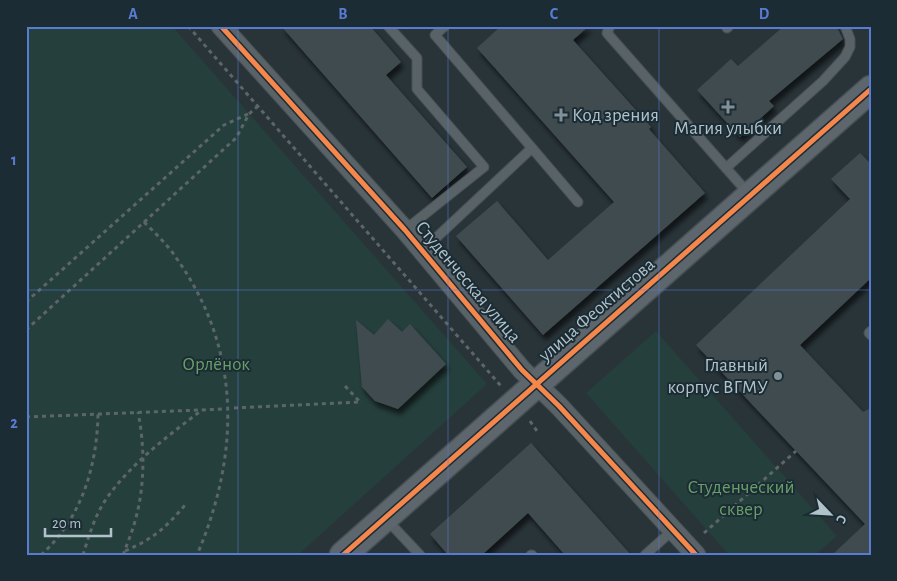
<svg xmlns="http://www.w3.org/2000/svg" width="897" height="581" font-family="'Alegreya Sans',sans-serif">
<defs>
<filter id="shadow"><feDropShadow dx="3" dy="5.5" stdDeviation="2.5" flood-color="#0009"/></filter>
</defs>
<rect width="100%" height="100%" fill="#293439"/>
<g fill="#253f3c">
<polygon points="26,26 172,26 487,384 298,555 26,555"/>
<polygon points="656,331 837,536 815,555 729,555 586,393"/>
</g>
<g fill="#414b4f" filter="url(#shadow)">
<polygon points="281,26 370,26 401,62 386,75 467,167 432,198"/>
<polygon points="501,26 589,26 573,40 651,127 649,129 705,193 543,335 456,236 497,201 548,260 614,202 477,48"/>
<polygon points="784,26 836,26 843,39 769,101 774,106 740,137 697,90 731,59 738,66"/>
<polygon points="860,153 871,164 871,278 800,345 863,412 871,408 871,555 832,555 865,524 696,345 850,199 831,179"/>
<polygon points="388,319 402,332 410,324 446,364 398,409 375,401 362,387 356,320 374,335"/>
<polygon points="531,443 631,555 565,555 528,513 482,555 448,555 430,534"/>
</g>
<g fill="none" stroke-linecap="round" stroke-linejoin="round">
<g stroke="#474f54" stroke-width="11">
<g id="lane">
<polyline points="388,26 417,58 417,89 484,167 405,230"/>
<polyline points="610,26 607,33 748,193"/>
<polyline points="726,26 727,28 729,26"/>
<polyline points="532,148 578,202"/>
<polyline points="726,168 823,81 845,57 850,47 850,39 845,26"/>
<polyline points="422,251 532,148 435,35 445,26"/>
<polyline points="871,331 869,333 871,335"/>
<polyline points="387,520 420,555"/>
<polyline points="531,555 532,555"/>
<polyline points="645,555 673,530"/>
</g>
</g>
<g stroke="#474f54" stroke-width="21">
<polyline id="street" points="221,26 405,230 522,370 559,406 696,555"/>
</g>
<g stroke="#474f54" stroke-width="29">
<polyline id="secondary" points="343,555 871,89"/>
</g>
<g stroke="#5c666a" stroke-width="3" stroke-dasharray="4 4" stroke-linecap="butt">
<polyline points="188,26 501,386"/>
<path d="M144 222C156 234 168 245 177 259 242 351 240 454 197 555"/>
<polyline points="26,302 224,125 248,114"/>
<polyline points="26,330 236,138 249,114 258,106"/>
<polyline points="234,408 360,402 345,386"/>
<polyline points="26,417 224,409"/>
<polyline points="530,421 537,431"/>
<polyline points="704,533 796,451"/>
<path d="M125 551C155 538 165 528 187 503"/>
<path d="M41 555C81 519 97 467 98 414"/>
<path d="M83 555C89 535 96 512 109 495 134 461 169 435 202 410"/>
<path d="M123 555C127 544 132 533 135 521 145 487 145 447 138 412"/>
</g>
<use href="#lane" stroke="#596267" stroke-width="9"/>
<use href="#street" stroke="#596267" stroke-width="19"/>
<use href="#secondary" stroke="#5c666c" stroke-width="26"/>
<g stroke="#1b2c35" stroke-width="8">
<g id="cycleway">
<polyline points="221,26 405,230 522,370 559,406 696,555"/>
<polyline points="343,555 871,89"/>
</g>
</g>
<use href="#cycleway" stroke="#f5874c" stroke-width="5"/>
</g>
<path fill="none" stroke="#597cd3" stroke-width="1" stroke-opacity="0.55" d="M238 26V555M448 26V555M659 26V555M26 290H871"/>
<g fill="#829098" stroke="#1b2c35" stroke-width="2">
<path d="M725.5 99.5h5v5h5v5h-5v5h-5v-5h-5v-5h5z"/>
<path d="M558.5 107.5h5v5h5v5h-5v5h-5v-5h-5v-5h5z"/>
<circle cx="778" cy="376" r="5"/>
</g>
<g text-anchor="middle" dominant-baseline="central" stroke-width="4" stroke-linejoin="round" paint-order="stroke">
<g font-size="19" fill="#b2c2cb" stroke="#1b2c35" text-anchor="start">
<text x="572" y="115">Код зрения</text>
<text x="728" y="128" text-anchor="middle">Магия улыбки</text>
<text x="768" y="365" text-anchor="end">Главный<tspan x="768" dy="22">корпус ВГМУ</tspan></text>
</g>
<g font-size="19" fill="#b2c2cb" stroke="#1b2c35">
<text transform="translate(468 282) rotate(50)">Студенческая улица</text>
<text transform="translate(597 310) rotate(-41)">улица Феоктистова</text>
</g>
<g font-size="19" fill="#689e67" stroke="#1b2c35">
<text x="216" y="364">Орлёнок</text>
<text x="741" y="487">Студенческий<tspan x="741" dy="22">сквер</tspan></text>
</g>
</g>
<rect width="897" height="581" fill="none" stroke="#1b2c35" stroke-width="55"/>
<g transform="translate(830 514) rotate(115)" stroke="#1b2c35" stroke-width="4" paint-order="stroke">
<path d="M0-4L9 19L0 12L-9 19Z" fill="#b2c2cb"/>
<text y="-8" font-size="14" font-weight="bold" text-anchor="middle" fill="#b2c2cb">С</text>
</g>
<path d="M45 528v8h66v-8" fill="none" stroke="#b2c2cb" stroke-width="2.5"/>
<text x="52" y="528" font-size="15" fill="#b2c2cb" stroke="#1b2c35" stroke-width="4" paint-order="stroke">20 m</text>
<rect x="28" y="28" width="842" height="526" fill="none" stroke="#597cd3" stroke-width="2"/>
<g font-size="16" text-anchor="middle" font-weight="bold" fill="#597cd3">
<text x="133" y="19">A</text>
<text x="343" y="19">B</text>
<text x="554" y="19">C</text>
<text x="764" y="19">D</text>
<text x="14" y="165">1</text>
<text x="14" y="428">2</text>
</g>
</svg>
